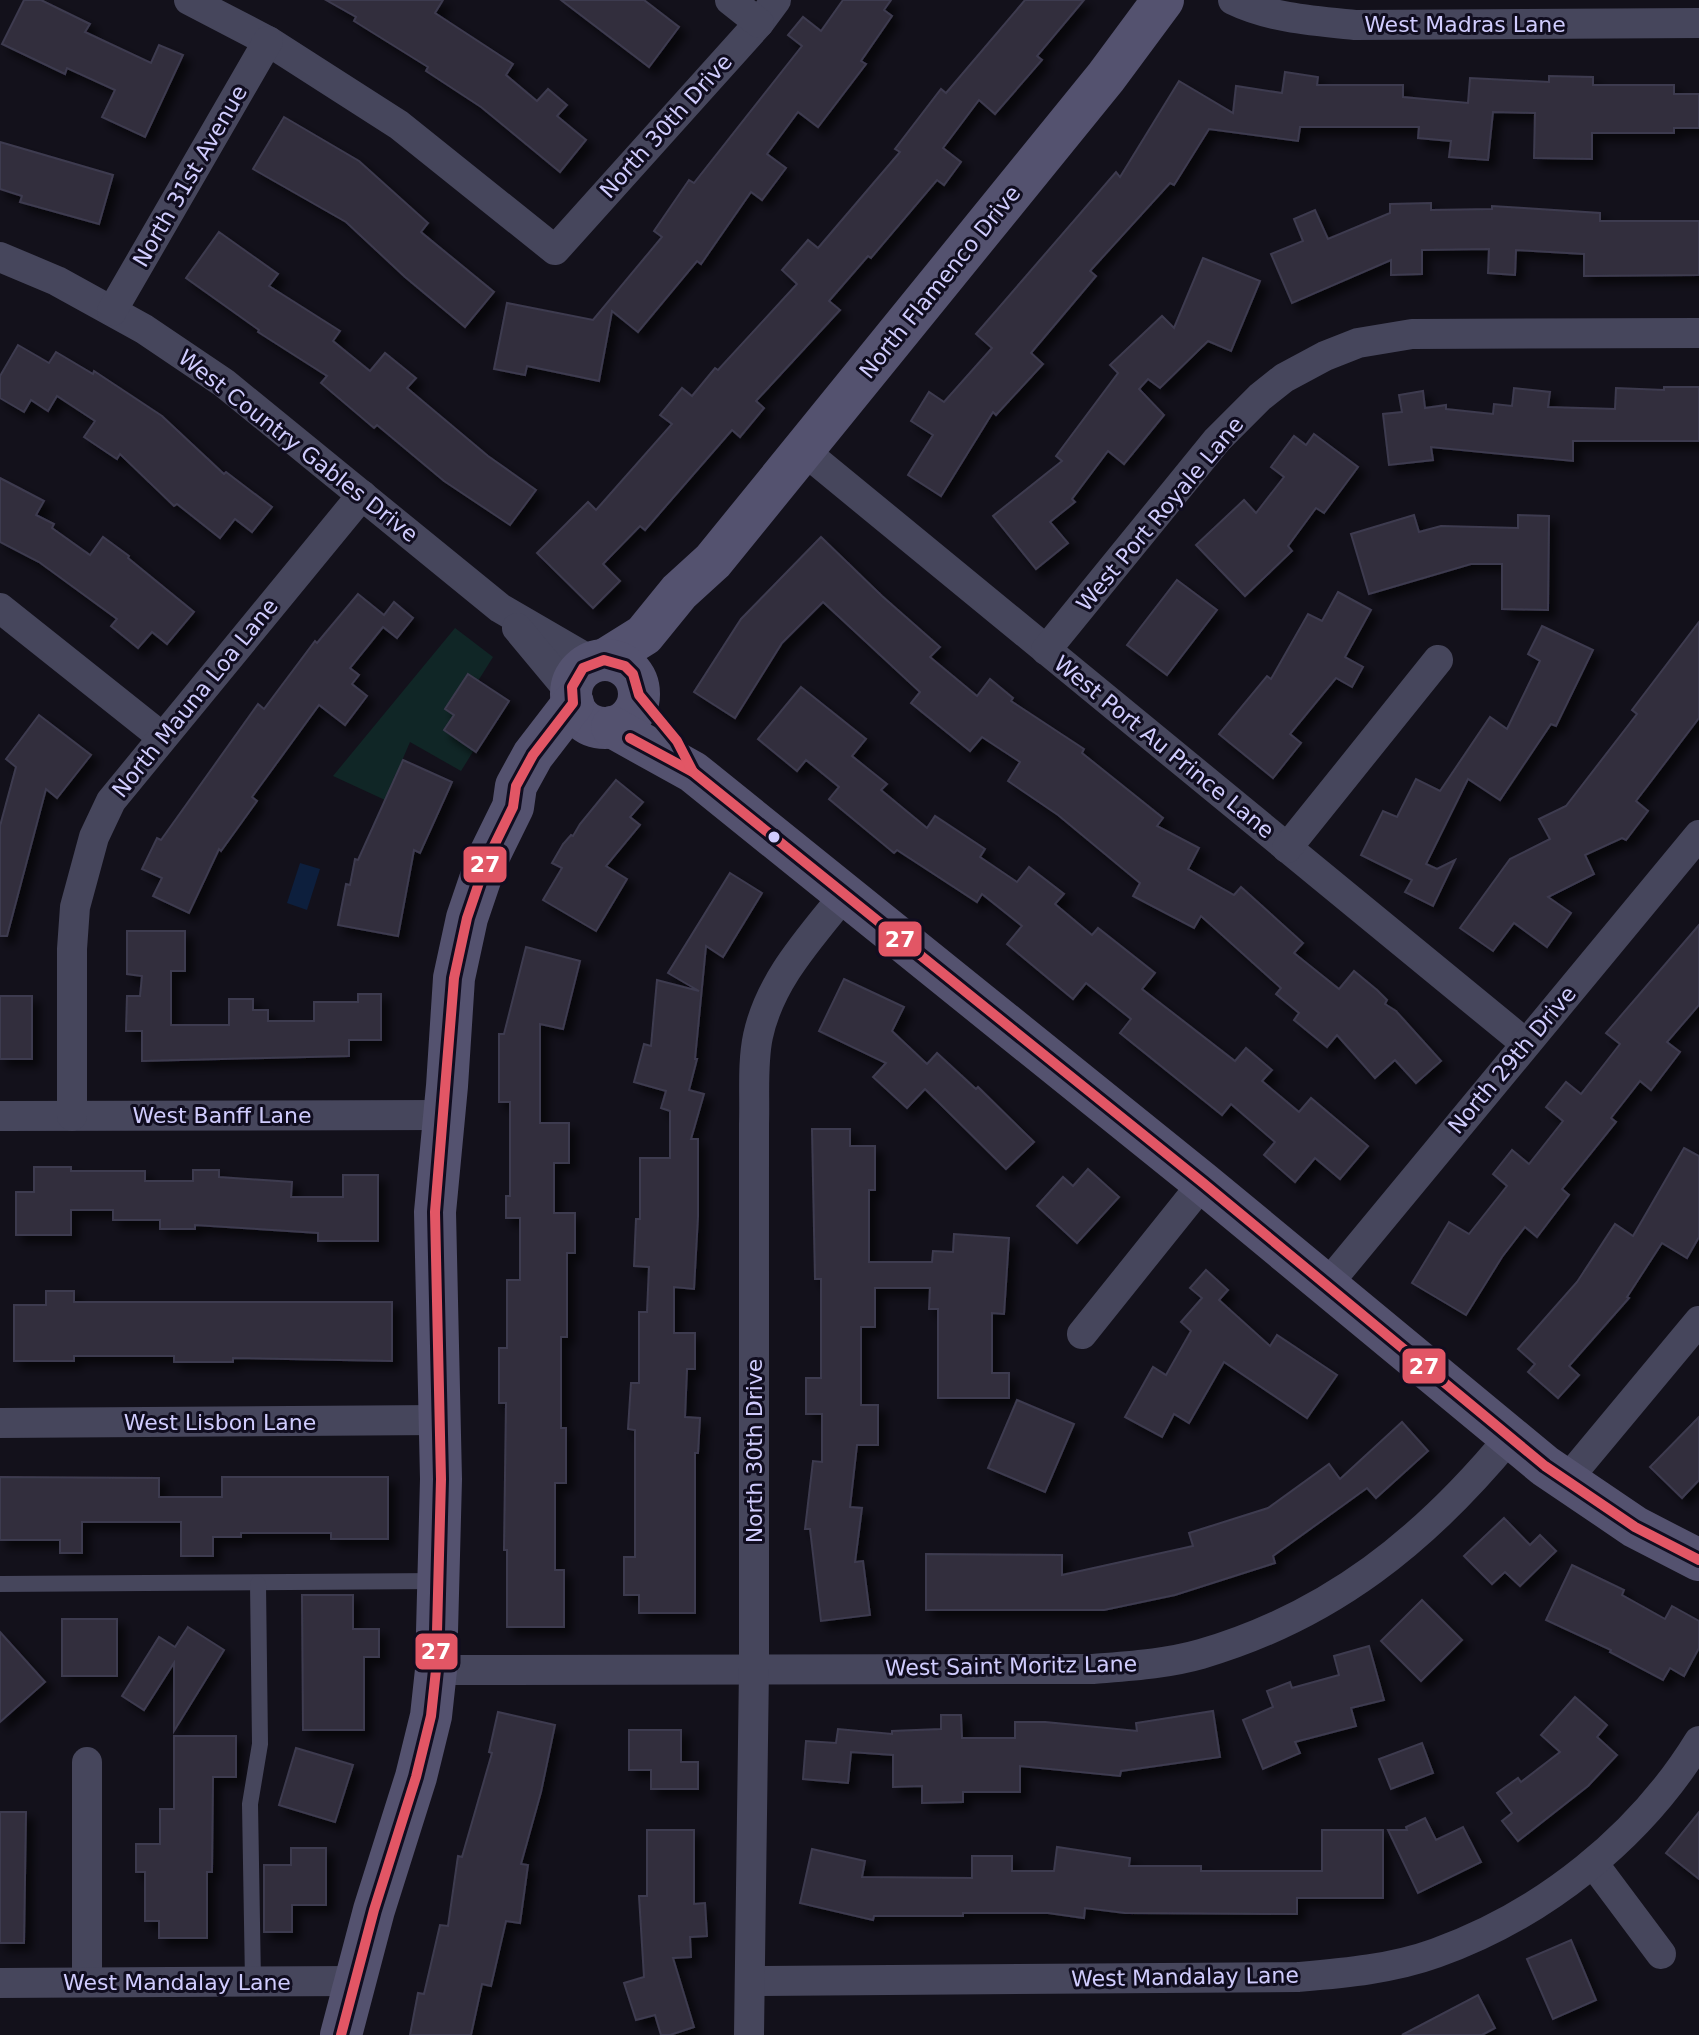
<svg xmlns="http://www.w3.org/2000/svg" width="1699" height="2035" font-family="'DejaVu Sans',sans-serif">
<defs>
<filter id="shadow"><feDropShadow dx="7" dy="7" stdDeviation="4" flood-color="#0009"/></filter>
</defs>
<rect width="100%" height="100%" fill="#13111b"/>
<polygon fill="#102626" points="455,628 493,657 478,681 467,674 445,709 454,715 445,731 474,750 461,771 410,742 385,800 333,776"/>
<polygon fill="#0d1f3d" points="300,863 320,869 307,910 287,903"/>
<g fill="#312e3d" stroke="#3e3b4f" stroke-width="2" filter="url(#shadow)">
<polygon points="24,0 41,0 90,24 85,32 151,63 159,45 183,55 145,137 102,117 115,90 67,68 65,74 2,44"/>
<polygon points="326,0 443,0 435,13 513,64 506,75 537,101 548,89 567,105 557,116 586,140 560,172 481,107 426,71 428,67 354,21 356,17"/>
<polygon points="561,0 644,0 679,27 649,67"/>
<polygon points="843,0 891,0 884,10 892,16 861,61 866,64 818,127 798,112 767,154 786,168 762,200 751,192 701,264 697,261 638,332 612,311 599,381 527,366 525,375 494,369 507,303 593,320 662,237 654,231 689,180 694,183 802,46 788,35 803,17 821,31"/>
<polygon points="1025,0 1084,0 1037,56 1042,60 995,114 979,100 943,148 961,162 944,185 937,180 871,258 868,256 829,301 840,310 756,401 764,408 740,437 732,430 645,530 640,526 603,564 620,581 593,608 537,553 588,502 596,510 672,424 660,415 682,388 692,396 715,368 718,370 797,284 782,270 808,240 818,248 900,152 895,149 941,89 946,93"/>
<polygon points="1285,72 1318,77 1317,85 1403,85 1403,97 1468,103 1470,78 1549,82 1549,76 1593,77 1593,85 1674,85 1674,94 1699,94 1699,128 1674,128 1674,133 1592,133 1592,159 1534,158 1535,113 1493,112 1488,160 1449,157 1451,141 1418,138 1419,127 1300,127 1298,141 1209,129 1174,185 1170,183 1090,271 1096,276 1031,353 1043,364 996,415 993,412 941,496 908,475 933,435 911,421 929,392 944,402 992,348 976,334 1116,172 1120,177 1179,81 1233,113 1236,86 1282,93"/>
<polygon points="284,117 359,161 428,223 421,232 494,292 465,327 405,277 346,222 253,169"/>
<polygon points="0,142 113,175 99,224 20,202 22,196 0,189"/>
<polygon points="1431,203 1431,210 1492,209 1492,206 1600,213 1600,221 1699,221 1699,275 1584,276 1584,254 1516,250 1515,275 1488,273 1489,249 1422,250 1422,274 1391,275 1391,260 1292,303 1271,254 1303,241 1294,219 1315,210 1328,239 1390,213 1390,204"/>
<polygon points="219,232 278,274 269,286 340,331 333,341 370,371 385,353 416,378 407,388 488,456 536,490 510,525 444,481 377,425 374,428 321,383 327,376 258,332 259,330 186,278"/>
<polygon points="1203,258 1260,281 1231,351 1208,341 1160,388 1148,379 1139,389 1164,415 1124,464 1108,451 1072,499 1075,502 1050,522 1068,543 1036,569 993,516 1062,461 1056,456 1118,373 1110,365 1162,316 1174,328"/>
<polygon points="18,345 49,363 56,352 93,374 94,371 162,416 224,474 226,472 272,507 252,532 235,519 220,538 177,504 174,506 120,454 117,459 84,437 95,421 57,396 48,411 31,400 24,412 0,398 0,376"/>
<polygon points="1664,387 1699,387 1699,441 1573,441 1573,461 1431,447 1433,460 1389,465 1383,414 1402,412 1399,395 1423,391 1425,408 1446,405 1446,409 1493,414 1494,404 1512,406 1514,388 1550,392 1548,407 1615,409 1616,388 1664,390"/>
<polygon points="1314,434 1358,467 1324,513 1316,508 1288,546 1292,551 1245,596 1196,545 1244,500 1256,513 1284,477 1271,467 1294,436 1306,445"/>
<polygon points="0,478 44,501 36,515 54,524 52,528 90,555 103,537 129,556 128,558 194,612 167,644 152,632 138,648 111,626 117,619 39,562 0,542"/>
<polygon points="1414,515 1419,532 1441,526 1518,528 1518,515 1549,516 1548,610 1502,609 1502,564 1471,564 1369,594 1351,534"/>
<polygon points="821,537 882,596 940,647 930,657 977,696 990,679 1013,698 1011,701 1084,749 1082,753 1163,818 1157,826 1199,848 1188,869 1234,895 1241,887 1303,943 1294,953 1339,989 1354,971 1377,990 1387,1000 1385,1004 1396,1011 1441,1061 1416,1083 1395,1060 1375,1078 1337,1035 1327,1047 1294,1020 1299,1013 1276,994 1281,988 1201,916 1194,928 1133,896 1140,883 1058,815 1008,781 1020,762 982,737 970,751 911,703 920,692 823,602 782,643 735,718 694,692 741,619"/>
<polygon points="1177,580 1217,610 1167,675 1127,645"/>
<polygon points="1338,592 1371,610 1345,657 1363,667 1352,687 1336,678 1290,734 1301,743 1273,778 1219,734 1267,676 1271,679 1308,614 1322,621"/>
<polygon points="358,594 384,615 394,602 413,618 397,638 383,627 350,668 359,675 352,684 367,696 345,725 319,705 252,797 257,801 221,851 219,849 189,913 153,896 162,878 142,869 157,838 161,840 258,704 264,709 315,641 317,643"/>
<polygon points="1699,622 1699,718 1636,801 1648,811 1626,840 1622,838 1585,855 1594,874 1548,897 1571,913 1547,947 1514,923 1493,951 1460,928 1510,859 1550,839 1539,819 1566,806 1637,714 1632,710"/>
<polygon points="1542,626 1593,650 1556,726 1551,724 1500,800 1468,779 1426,864 1437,869 1455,860 1433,906 1405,892 1412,880 1361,855 1383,811 1397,817 1416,779 1440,791 1490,717 1507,729 1540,661 1528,654"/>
<polygon points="468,674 509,701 476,752 444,730 454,715 445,709"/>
<polygon points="801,687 866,739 852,756 887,784 881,790 927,828 935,816 985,849 980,857 1017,882 1029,867 1064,894 1055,904 1092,935 1098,928 1155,973 1142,989 1235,1061 1246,1048 1272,1070 1262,1081 1299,1112 1311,1098 1368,1146 1340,1179 1315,1158 1295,1182 1264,1155 1275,1142 1231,1104 1222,1115 1120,1033 1131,1019 1086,983 1073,999 1007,944 1022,926 982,894 977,902 897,850 894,853 829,799 839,787 806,760 797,771 758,739"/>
<polygon points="39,715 91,755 57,798 46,789 7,936 0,936 0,826 16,767 6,759"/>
<polygon points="403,760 452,782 420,853 414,850 398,936 338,925 346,884 350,885 355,859 358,860"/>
<polygon points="616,780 643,802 630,817 640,825 606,866 627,879 596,931 543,900 562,868 552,863 563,844 571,835 573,836 580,824"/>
<polygon points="730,873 762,893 723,957 706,946 695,1059 697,1059 689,1090 704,1094 691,1139 698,1139 698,1216 694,1289 674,1287 674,1333 695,1333 695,1369 687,1369 685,1417 700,1418 698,1453 695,1453 695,1613 639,1613 639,1595 624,1595 624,1557 635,1557 635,1430 628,1429 631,1383 639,1383 639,1312 647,1312 649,1267 634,1266 636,1219 640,1219 640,1158 670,1158 670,1111 661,1108 666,1091 634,1082 644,1044 651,1046 657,980 699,991 668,973"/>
<polygon points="1699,925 1699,1005 1667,1042 1680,1052 1651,1090 1640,1081 1611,1118 1616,1122 1562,1189 1569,1195 1537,1237 1525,1227 1502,1257 1466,1315 1412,1283 1449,1222 1469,1234 1507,1186 1493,1174 1512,1150 1529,1164 1563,1121 1546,1107 1566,1082 1581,1094 1620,1044 1606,1033"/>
<polygon points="127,931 185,931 185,971 171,971 171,1025 229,1025 229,999 253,999 253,1010 268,1010 268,1021 314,1021 314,1002 358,1002 358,994 381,994 381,1040 349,1040 349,1056 142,1061 142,1031 126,1031 127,996 140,996 142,976 127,974"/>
<polygon points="526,947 580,961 563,1029 540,1024 540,1123 569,1123 569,1163 554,1163 554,1213 575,1213 575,1253 567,1253 567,1337 561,1337 561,1428 566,1428 566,1483 555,1483 555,1570 564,1570 564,1627 507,1627 507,1550 504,1550 506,1403 499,1403 499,1348 507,1348 507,1280 520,1280 520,1218 506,1218 506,1196 510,1196 510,1102 499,1102 499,1034 504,1034"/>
<polygon points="844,979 904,1007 892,1031 927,1064 937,1053 976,1089 978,1087 1034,1142 1006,1169 925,1089 907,1108 873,1077 886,1063 819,1031"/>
<rect x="0" y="996" width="32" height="63"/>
<polygon points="812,1129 850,1129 850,1146 875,1146 875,1190 869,1190 869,1262 932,1262 933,1251 953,1252 954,1234 1009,1238 1004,1314 992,1313 992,1373 1009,1373 1009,1398 938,1398 938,1309 929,1309 930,1288 875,1288 875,1327 861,1327 861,1405 878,1405 878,1445 857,1445 850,1507 862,1508 855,1562 863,1561 870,1615 821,1621 810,1529 805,1529 813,1461 822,1462 822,1414 806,1414 806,1378 821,1378 821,1279 815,1279"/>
<polygon points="1684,1148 1699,1156 1699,1237 1687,1258 1662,1243 1627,1297 1629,1298 1569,1366 1579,1375 1558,1398 1528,1372 1535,1364 1518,1349 1577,1282 1615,1224 1633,1236"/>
<polygon points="34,1167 71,1167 71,1171 145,1171 145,1181 193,1181 193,1170 219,1170 219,1177 292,1182 291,1197 343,1197 343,1175 378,1175 378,1241 318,1241 318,1233 195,1225 195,1229 160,1229 160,1220 113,1220 113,1210 71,1210 71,1235 16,1235 16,1192 34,1192"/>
<polygon points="1088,1169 1119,1197 1077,1243 1037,1206 1063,1177 1073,1186"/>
<polygon points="1206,1270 1228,1290 1219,1300 1270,1346 1277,1335 1337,1375 1307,1418 1224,1362 1189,1423 1174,1414 1162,1437 1125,1417 1153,1367 1166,1375 1191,1331 1181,1322 1202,1298 1190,1288"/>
<polygon points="46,1291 74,1291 74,1302 392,1302 392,1361 233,1358 233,1362 174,1362 174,1356 74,1356 74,1361 14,1361 14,1305 46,1305"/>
<polygon points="1017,1400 1074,1424 1045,1492 988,1468"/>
<polygon points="1699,1417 1699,1480 1682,1498 1650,1467"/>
<polygon points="1402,1422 1428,1451 1376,1498 1367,1488 1273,1556 1275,1563 1175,1595 1104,1610 926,1610 926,1554 1062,1555 1062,1575 1193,1546 1189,1533 1268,1508 1329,1464 1340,1479"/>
<polygon points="0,1477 159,1478 159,1497 222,1497 222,1477 388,1477 388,1539 331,1539 331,1533 241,1533 241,1537 213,1537 213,1556 181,1556 181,1522 82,1522 82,1553 60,1553 60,1540 0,1540"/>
<polygon points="1504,1518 1530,1545 1540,1535 1556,1551 1520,1586 1505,1572 1492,1584 1464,1556"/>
<polygon points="1572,1565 1624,1590 1622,1595 1665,1619 1672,1606 1699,1621 1699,1648 1684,1676 1670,1668 1663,1680 1610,1652 1611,1650 1546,1620"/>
<polygon points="302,1595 353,1595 353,1629 379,1629 379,1657 364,1657 364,1730 303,1730"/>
<polygon points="1422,1600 1462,1640 1421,1681 1381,1641"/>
<rect x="62" y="1619" width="55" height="57"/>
<polygon points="188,1627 224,1650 174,1731 174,1663 144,1710 122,1696 159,1637 175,1647"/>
<polygon points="0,1632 45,1682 0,1722"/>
<polygon points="1369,1646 1384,1700 1351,1708 1356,1726 1295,1742 1300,1753 1263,1769 1243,1720 1273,1707 1267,1691 1290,1682 1292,1688 1339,1675 1334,1656"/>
<polygon points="1575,1697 1607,1725 1597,1737 1617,1755 1588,1786 1518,1841 1502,1821 1512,1813 1497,1793 1518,1778 1521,1782 1560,1752 1541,1735"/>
<polygon points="1213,1711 1220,1757 1121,1771 1120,1776 1020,1766 1020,1792 963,1792 963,1802 922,1803 922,1786 893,1787 893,1755 851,1752 848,1783 803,1779 806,1741 836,1743 838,1729 892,1734 892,1731 941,1729 941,1715 961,1715 962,1738 1015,1738 1015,1722 1045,1722 1137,1731 1136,1723"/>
<polygon points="498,1712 555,1725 541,1792 521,1864 528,1865 520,1923 506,1921 491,1986 482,1984 471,2035 410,2035 418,1993 424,1994 440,1925 448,1926 458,1856 462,1857 492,1753 489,1752"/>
<polygon points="629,1730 681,1730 681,1762 698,1762 698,1789 651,1789 651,1770 629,1770"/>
<polygon points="174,1736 236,1736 236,1777 213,1777 212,1872 207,1872 207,1938 159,1938 159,1921 145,1921 145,1872 136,1872 136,1844 160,1844 160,1809 174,1809"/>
<polygon points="1422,1743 1433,1773 1391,1789 1379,1759"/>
<polygon points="296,1748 353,1765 335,1822 279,1805"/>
<polygon points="0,1812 26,1812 24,1943 0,1943"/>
<polygon points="1699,1812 1699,1879 1666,1853"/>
<polygon points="1425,1818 1436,1840 1463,1827 1481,1862 1418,1893 1388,1830 1407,1830 1406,1827"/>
<polygon points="647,1830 694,1830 694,1904 705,1903 707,1936 690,1937 691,1957 673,1958 694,2027 670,2035 661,2035 655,2015 636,2020 624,1983 644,1977 639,1896 647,1896"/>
<polygon points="1322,1830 1383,1830 1383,1898 1297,1898 1297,1914 1125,1913 1085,1908 1084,1918 1048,1913 963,1913 963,1916 874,1916 873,1920 800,1903 812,1849 865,1861 862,1877 972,1878 972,1856 1012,1856 1012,1871 1054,1871 1057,1847 1130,1858 1129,1866 1201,1866 1201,1871 1322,1871"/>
<polygon points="291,1848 326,1848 326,1905 292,1905 292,1932 264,1932 264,1865 291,1865"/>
<polygon points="1571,1940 1596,2000 1553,2019 1527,1959"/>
<polygon points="1478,1995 1495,2028 1482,2035 1402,2035"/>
</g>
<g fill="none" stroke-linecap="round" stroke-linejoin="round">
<g stroke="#46465c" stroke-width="16">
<polyline points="0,1584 439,1581"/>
<polyline points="253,1982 250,1804 260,1744 258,1584"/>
</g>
<g stroke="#46465c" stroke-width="30">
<polyline points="189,0 268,41 399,125 555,250 759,23 776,0"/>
<polyline points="730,0 759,23"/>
<path d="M1233 0C1270 18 1315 21 1355 25L1699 23"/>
<polyline points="0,257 57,281 144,329 224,383 500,608 593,662"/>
<polyline points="112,311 268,41"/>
<polyline points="803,450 1525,1043"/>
<polyline points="0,608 162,737"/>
<polyline points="517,628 571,693"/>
<polyline points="1046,650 1217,440 1260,397 1284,378 1325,356 1358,343 1412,334 1699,333"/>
<polyline points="1287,848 1438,660"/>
<polyline points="0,1116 444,1115"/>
<polyline points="72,1116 72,949 75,907 94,837 111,801 362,495"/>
<polyline points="1326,1286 1699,835"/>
<polyline points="1082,1334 1203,1183"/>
<polyline points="0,1423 440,1420"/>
<polyline points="1565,1482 1699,1321"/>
<path d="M436 1670 1093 1669C1129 1666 1166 1664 1201 1654 1331 1616 1425 1540 1510 1437"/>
<polyline points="87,1762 87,1982"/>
<polyline points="1593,1863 1661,1954"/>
<path d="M750 1981 1298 1977C1344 1973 1392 1969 1436 1953 1543 1915 1640 1837 1699 1741"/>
<polyline points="0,1983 353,1981"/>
<path d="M749 2035 754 1668V1124C755 1096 752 1064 758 1036 770 980 810 938 845 894"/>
</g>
<g stroke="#54526f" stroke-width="42">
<polyline points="604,660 644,635 679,592 713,561 1106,77 1163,0"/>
<circle cx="605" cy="694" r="34"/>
<polyline points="612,727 693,772 1203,1183 1545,1466 1635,1527 1699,1560"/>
<polyline points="341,2035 374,1910 416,1777 431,1716 436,1670 441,1479 435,1212 447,1086 454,978 467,918 486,862 513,807 516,786 533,755 573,703"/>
</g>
<g stroke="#100d1f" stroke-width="16">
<g id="bus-1">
<polyline points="630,738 693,772 1203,1183 1545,1466 1635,1527 1699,1560"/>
<polyline points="341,2035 374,1910 416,1777 431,1716 436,1670 441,1479 435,1212 454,978 467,918 486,862 513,807 516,786 533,755 573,703 572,687 583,668 604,660 625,666 633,674 639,695 677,741 693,772"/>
</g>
</g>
<use href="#bus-1" stroke="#e25665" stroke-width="10"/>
</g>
<circle fill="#d0ccfe" stroke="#100d1f" stroke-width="3" cx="774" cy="837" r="7"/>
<g text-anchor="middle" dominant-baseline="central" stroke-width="6" stroke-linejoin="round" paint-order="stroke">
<g font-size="22" fill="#d0ccfe" stroke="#100d1f">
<text x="1465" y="24">West Madras Lane</text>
<text transform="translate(666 126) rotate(-48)">North 30th Drive</text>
<text transform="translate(190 176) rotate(-60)">North 31st Avenue</text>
<text transform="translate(940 282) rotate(-51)">North Flamenco Drive</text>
<text transform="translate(298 446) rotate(38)">West Country Gables Drive</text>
<text transform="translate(1160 514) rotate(-50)">West Port Royale Lane</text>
<text transform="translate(195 698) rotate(-51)">North Mauna Loa Lane</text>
<text transform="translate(1164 747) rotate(39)">West Port Au Prince Lane</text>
<text transform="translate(1512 1060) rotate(-50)">North 29th Drive</text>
<text x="222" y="1115">West Banff Lane</text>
<text x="220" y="1422">West Lisbon Lane</text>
<text transform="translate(754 1451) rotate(-90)">North 30th Drive</text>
<text transform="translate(1011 1666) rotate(-1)">West Saint Moritz Lane</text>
<text transform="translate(1185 1977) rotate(-1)">West Mandalay Lane</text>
<text x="177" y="1982">West Mandalay Lane</text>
</g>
</g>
<g stroke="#100d1f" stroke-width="3">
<rect x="462" y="845" width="46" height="39" rx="8" fill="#e25665"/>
<rect x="877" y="920" width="46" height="38" rx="8" fill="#e25665"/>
<rect x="1401" y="1347" width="46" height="38" rx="8" fill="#e25665"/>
<rect x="414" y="1632" width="45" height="39" rx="8" fill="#e25665"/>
</g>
<g font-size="22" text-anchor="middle" font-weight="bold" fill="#fff">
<text x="485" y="872">27</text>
<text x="900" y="947">27</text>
<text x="1424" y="1374">27</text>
<text x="436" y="1659">27</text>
</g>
</svg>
